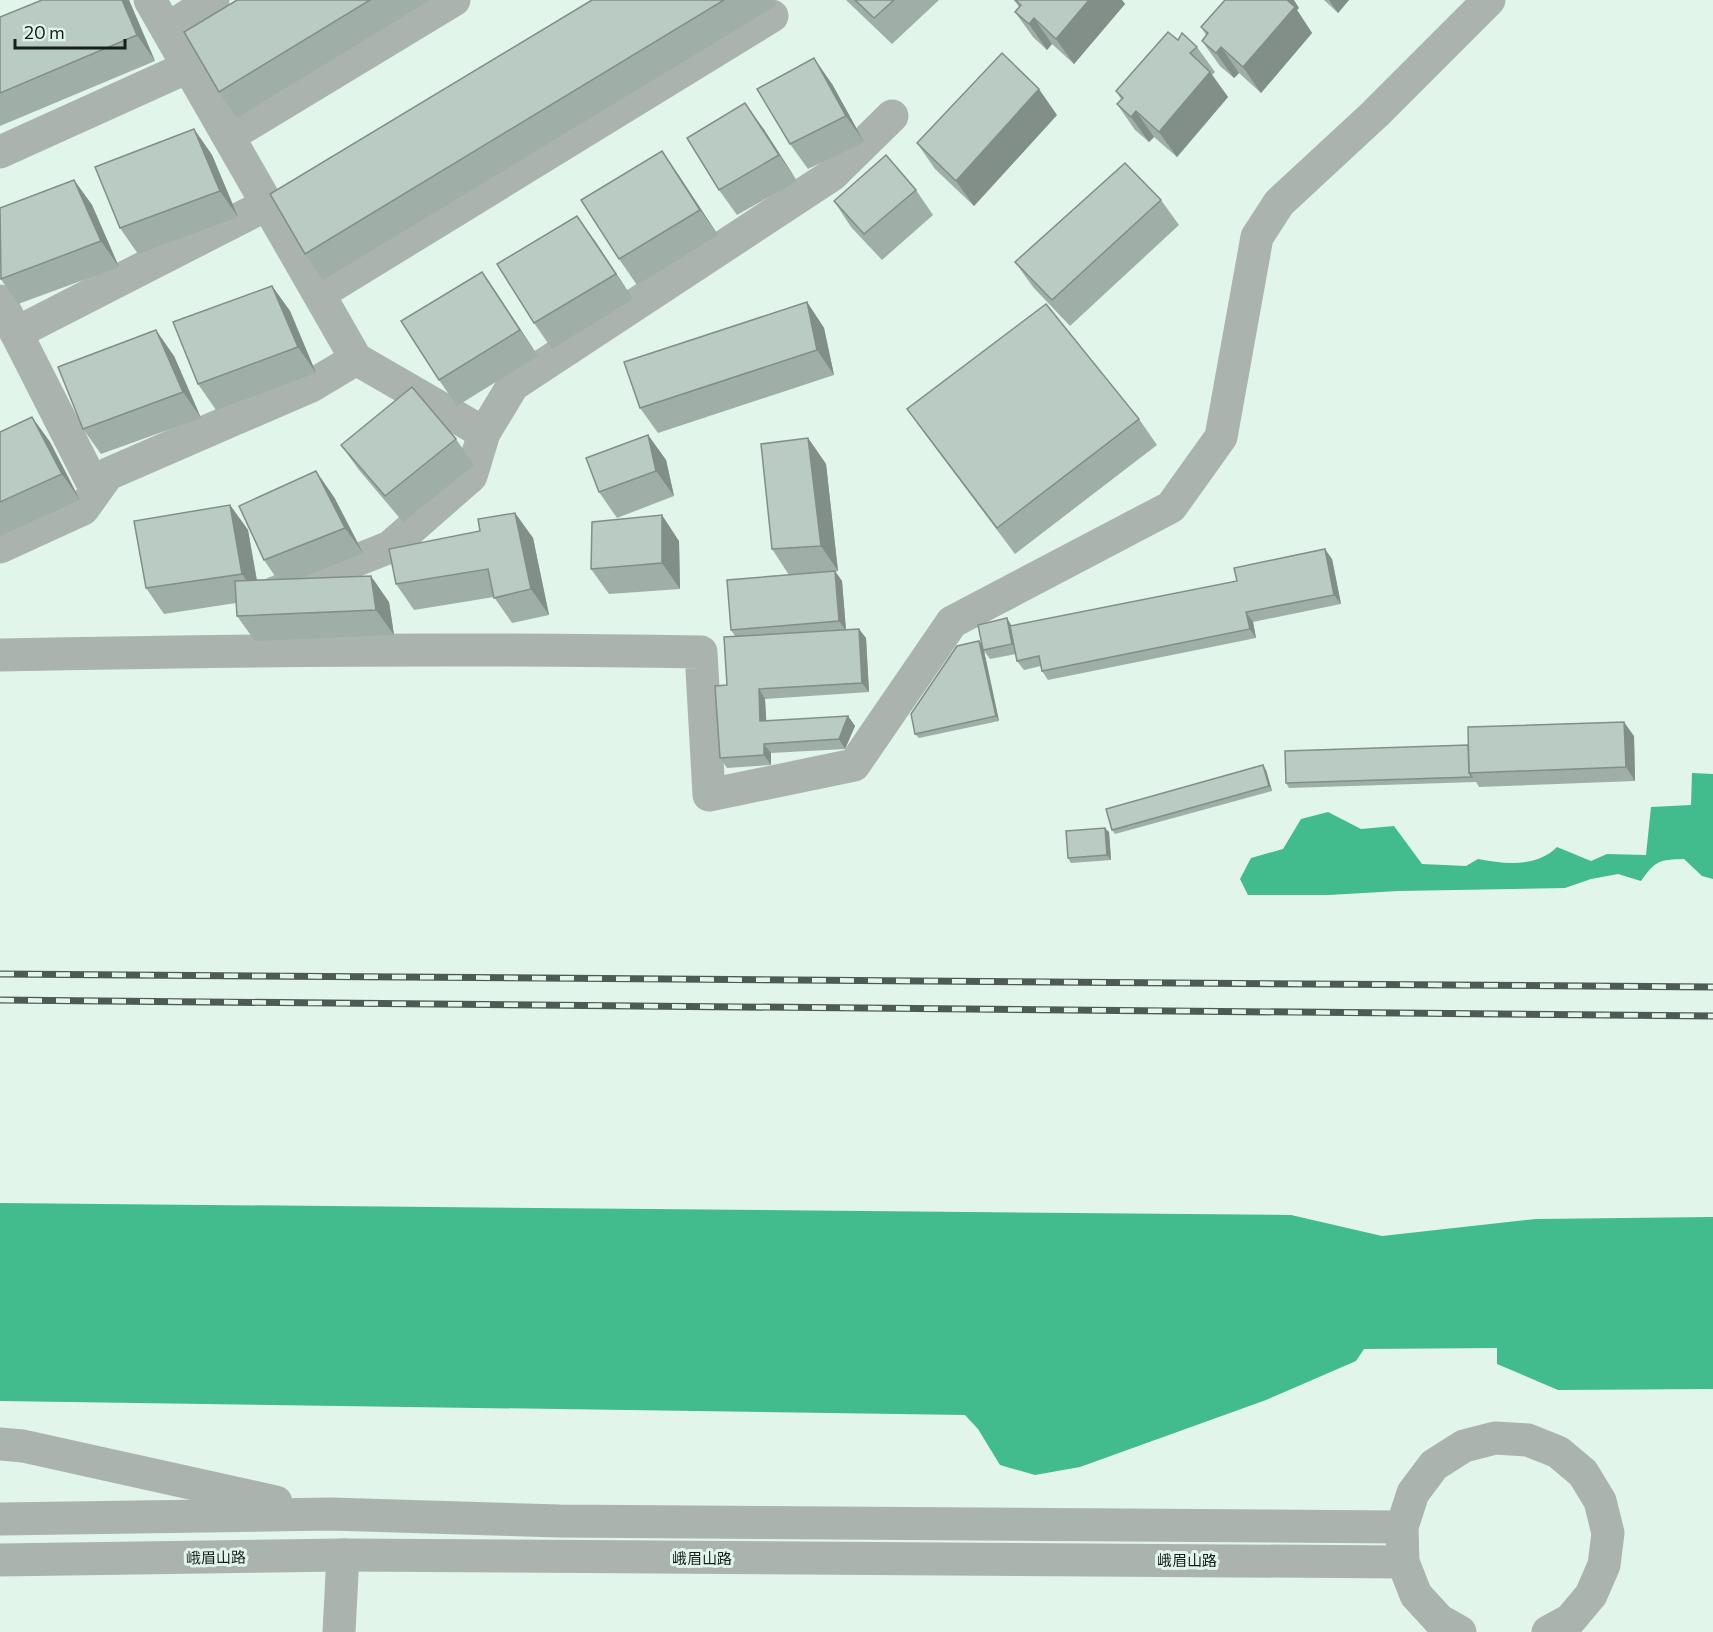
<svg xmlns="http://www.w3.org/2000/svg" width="1713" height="1632" font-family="Commissioner,'Noto Sans SC',sans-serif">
<rect width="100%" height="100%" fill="#e2f5eb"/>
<g fill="#42bb8d">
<path d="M1692 773 1713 774V879L1702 876 1684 859C1659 860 1656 860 1641 881L1618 874 1591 879 1565 888 1398 891 1329 895H1248L1240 879 1251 858 1283 849 1301 819 1328 812 1361 829 1394 826 1422 864 1466 866 1478 859C1505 864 1536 868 1557 847L1591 861 1607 854 1646 855 1651 807 1691 805Z"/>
<polygon points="0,1203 1291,1215 1382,1236 1536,1219 1713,1217 1713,1389 1558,1390 1497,1364 1497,1348 1364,1349 1356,1361 1266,1400 1080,1467 1035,1475 1000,1465 978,1429 965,1415 0,1401"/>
</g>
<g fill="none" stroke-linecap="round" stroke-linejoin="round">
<g stroke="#abb3af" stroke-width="33">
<polyline points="167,29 213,0"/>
<polyline points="229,136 454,0"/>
<polyline points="0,152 188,67"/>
<polyline points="319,294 772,16"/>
<polyline points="0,301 96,490"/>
<polyline points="16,333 268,204"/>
<polyline points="356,359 484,433 513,385 832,175 892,116"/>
<polyline points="0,547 83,509 108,474 311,386 356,359 150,0"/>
<polyline points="274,593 390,547 471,476 484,433"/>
<path d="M0 655C234 650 468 648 701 652L709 795 854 765 952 622 1171 507 1221 437 1257 237 1279 203 1375 114 1489 0"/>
<polyline points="0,1444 23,1446 276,1502"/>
<polyline points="0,1519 331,1514 560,1521 1402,1527"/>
<polyline points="0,1560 343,1555 1403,1562"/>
<polyline points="339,1632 343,1555"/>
<polyline points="1460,1632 1439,1620 1416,1595 1403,1562 1402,1527 1413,1493 1434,1465 1464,1446 1495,1438 1528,1440 1558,1452 1583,1473 1600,1501 1608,1533 1604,1565 1591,1595 1570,1620 1548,1632"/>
</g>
<g stroke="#505a55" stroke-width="7">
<g id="rail">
<polyline points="0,974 1713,987"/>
<polyline points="0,1000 1713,1016"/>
</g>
</g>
<use href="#rail" stroke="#e2f5eb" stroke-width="4.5" stroke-dasharray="14" stroke-linecap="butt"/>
</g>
<g fill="#9fafa7">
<polygon points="42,0 129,0 155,61 0,126 0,17"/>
<polygon points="237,0 430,0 237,118 219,92"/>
<polygon points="592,0 773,0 777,5 323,280 305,254"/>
<polygon points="846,0 939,0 892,44"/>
<polygon points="1014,0 1122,0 1125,4 1074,64 1052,44 1047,50 1033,37 1015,12 1019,7"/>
<polygon points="1324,0 1349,0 1338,13"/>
<polygon points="1299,8 1297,10 1312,33 1261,93 1239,73 1234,78 1220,66 1202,41 1206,35 1201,27"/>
<polygon points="1178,40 1197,47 1215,72 1212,75 1228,97 1177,157 1154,137 1149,142 1135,130 1117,104 1121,99 1116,91"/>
<polygon points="832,84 864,142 808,169 790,144"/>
<polygon points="1057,115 974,206 935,169 917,143"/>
<polygon points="763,128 797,181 737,215 719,190"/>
<polygon points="194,129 212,155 238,217 138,254 120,228"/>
<polygon points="662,151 718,235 637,285 619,259"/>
<polygon points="74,180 92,205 119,267 18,304 0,278"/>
<polygon points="916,190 933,215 882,260 851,227 834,201"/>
<polygon points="1161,200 1179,225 1070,326 1033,287 1015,262"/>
<polygon points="595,241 633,299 552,349 534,323"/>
<polygon points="482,272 538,356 457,406 439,380"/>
<polygon points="272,286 290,311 316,373 216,410 198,384"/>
<polygon points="807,302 824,328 834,375 658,433 640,408"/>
<polygon points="174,356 201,418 101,454 83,429"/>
<polygon points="907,409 1139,419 1157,445 1015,554 925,434"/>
<polygon points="32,417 50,442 80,500 0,536 0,432"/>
<polygon points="648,435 666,460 674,496 617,518 599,492"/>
<polygon points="808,438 826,464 838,571 835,572 842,581 846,629 866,638 869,692 765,699 766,721 848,716 855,726 845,749 771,753 771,765 727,768 720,758 727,685 735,636 731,630 789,575 772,549"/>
<polygon points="456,439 474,465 403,522 359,470 341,445"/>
<polygon points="334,497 363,553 299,579 389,602 394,635 255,641 237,616 236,603 164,614 146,588 230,505 248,530 257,580 277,579 264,560"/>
<polygon points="515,513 533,538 549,615 512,623 494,597 414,610 396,584 480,531"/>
<polygon points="679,541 680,589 609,594 591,569"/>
<polygon points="1332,559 1341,604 1253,622 1256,638 1048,680 1042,671 1041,666 1024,670 1017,661 1016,654 990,659 984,651 999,721 919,738 915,734 979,641 982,645 1012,626 1237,581"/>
<polygon points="1634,736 1635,781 1479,787 1476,782 1289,788 1286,783"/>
<polygon points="1266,770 1272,791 1115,834 1112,830"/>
<polygon points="1109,832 1111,860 1071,863 1068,858"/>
</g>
<g fill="#828e88">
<polygon points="122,0 129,0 155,61 137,35"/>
<polygon points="1089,0 1122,0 1125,4 1074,64 1056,39"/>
<polygon points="1283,0 1294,0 1299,8 1297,10 1312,33 1261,93 1243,67"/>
<polygon points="1329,0 1349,0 1338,13"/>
<polygon points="1034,18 1052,44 1047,50 1029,24"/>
<polygon points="1221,47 1239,73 1234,78 1216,53"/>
<polygon points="814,58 832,84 864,142 846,116"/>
<polygon points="1210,72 1228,97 1177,157 1159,132"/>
<polygon points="1039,89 1057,115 974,206 956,181"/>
<polygon points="745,103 763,128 797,181 779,155"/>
<polygon points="1136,111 1154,137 1149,142 1131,117"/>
<polygon points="194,129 212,155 238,217 220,191"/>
<polygon points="662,151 680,177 718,235 700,210"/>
<polygon points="74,180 92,205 119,267 101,241"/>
<polygon points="577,216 595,241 633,299 616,274"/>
<polygon points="482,272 500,298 538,356 520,330"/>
<polygon points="272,286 290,311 316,373 298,347"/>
<polygon points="807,302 824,328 834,375 817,350"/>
<polygon points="156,330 174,356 201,418 183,392"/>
<polygon points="32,417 50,442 80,500 62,474"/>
<polygon points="648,435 666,460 674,496 656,471"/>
<polygon points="808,438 826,464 838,571 821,546"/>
<polygon points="316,471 334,497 363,553 345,528"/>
<polygon points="230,505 248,530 260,600 242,574"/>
<polygon points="515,513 533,538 549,615 531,589"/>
<polygon points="662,515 679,541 680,589 662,563"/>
<polygon points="1325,549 1332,559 1341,604 1334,595"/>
<polygon points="835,571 842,581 846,631 839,621"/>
<polygon points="371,576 389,602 394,635 376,610"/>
<polygon points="1246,612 1253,622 1256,638 1250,629"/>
<polygon points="1007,618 1013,628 1018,653 1012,644"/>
<polygon points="859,629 866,638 869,692 862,683"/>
<polygon points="979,641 983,646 999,721 996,716"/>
<polygon points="759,689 765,699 767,731 760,721"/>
<polygon points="848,716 855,726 845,749 839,739"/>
<polygon points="1624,722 1634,736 1635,781 1626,767"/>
<polygon points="764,744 771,753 771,765 764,755"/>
<polygon points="1263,765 1266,770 1272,791 1269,786"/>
<polygon points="1105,828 1109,832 1111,860 1107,855"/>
</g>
<g fill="#b9cbc2" stroke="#828e88" stroke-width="1.5">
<polygon points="42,0 122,0 137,35 0,93 0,17"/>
<polygon points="237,0 370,0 219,92 184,32"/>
<polygon points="592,0 724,0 305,254 270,194"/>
<polygon points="855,0 894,0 874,18"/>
<polygon points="1015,0 1089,0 1056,39 1034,18 1029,24 1015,12 1021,5"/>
<polygon points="1225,0 1287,0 1295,7 1243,67 1221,47 1216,53 1202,41 1208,33 1201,27"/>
<polygon points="1168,32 1178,40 1182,33 1197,47 1190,53 1210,72 1159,132 1136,111 1131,117 1117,104 1123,98 1116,91"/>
<polygon points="1002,53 1039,89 956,181 917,143"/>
<polygon points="814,58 846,116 790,144 757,89"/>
<polygon points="745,103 779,155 719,190 687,138"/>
<polygon points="194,129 220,191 120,228 95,167"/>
<polygon points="662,151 700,210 619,259 581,200"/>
<polygon points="886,155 916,190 864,234 834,201"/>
<polygon points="1125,163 1161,200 1052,300 1015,262"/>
<polygon points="74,180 101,241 1,279 0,208"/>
<polygon points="577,216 616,274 534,323 497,264"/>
<polygon points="482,272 520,330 439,380 401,321"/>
<polygon points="272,286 298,347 198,384 173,322"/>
<polygon points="807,302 817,350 640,408 624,362"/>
<polygon points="1046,304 1139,419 997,528 907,409"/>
<polygon points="156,330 183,392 83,429 58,367"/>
<polygon points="412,387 456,439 385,496 341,445"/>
<polygon points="32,417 62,474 0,502 0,432"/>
<polygon points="648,435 656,471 599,492 586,458"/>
<polygon points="808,438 821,546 772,549 761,444"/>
<polygon points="316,471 345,528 264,560 239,506"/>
<polygon points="230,505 242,574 146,588 134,521"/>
<polygon points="515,513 531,589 494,598 488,569 396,584 389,549 480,531 478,519"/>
<polygon points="662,515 662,563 591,569 592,522"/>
<polygon points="1325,549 1334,595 1246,612 1250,629 1042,671 1039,656 1017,661 1010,626 1237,581 1234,568"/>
<polygon points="835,571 839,621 731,630 727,580"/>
<polygon points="371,576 376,610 237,616 235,581"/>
<polygon points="1007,618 1012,644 983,650 978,625"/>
<polygon points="859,629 862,683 759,689 760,721 848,716 839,739 764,744 764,755 720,758 715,686 727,685 724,637"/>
<polygon points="979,641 996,716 915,734 911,714 957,646"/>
<polygon points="1624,722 1626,767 1469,773 1468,727"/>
<polygon points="1468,745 1469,773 1472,777 1286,783 1285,751"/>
<polygon points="1263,765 1269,786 1112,830 1106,809"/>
<polygon points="1105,828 1107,855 1068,858 1066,831"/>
</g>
<g text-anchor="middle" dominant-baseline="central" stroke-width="6" stroke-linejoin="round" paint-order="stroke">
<g font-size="15" fill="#171e1b" stroke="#e2f5eb">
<text transform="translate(216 1557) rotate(-1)">峨眉山路</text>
<text x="702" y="1558">峨眉山路</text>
<text x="1187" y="1560">峨眉山路</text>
</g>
</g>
<path d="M15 39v9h110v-9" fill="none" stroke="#171e1b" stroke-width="3"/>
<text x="24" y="39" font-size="18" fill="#171e1b" stroke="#e2f5eb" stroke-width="4.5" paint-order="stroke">20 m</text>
</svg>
